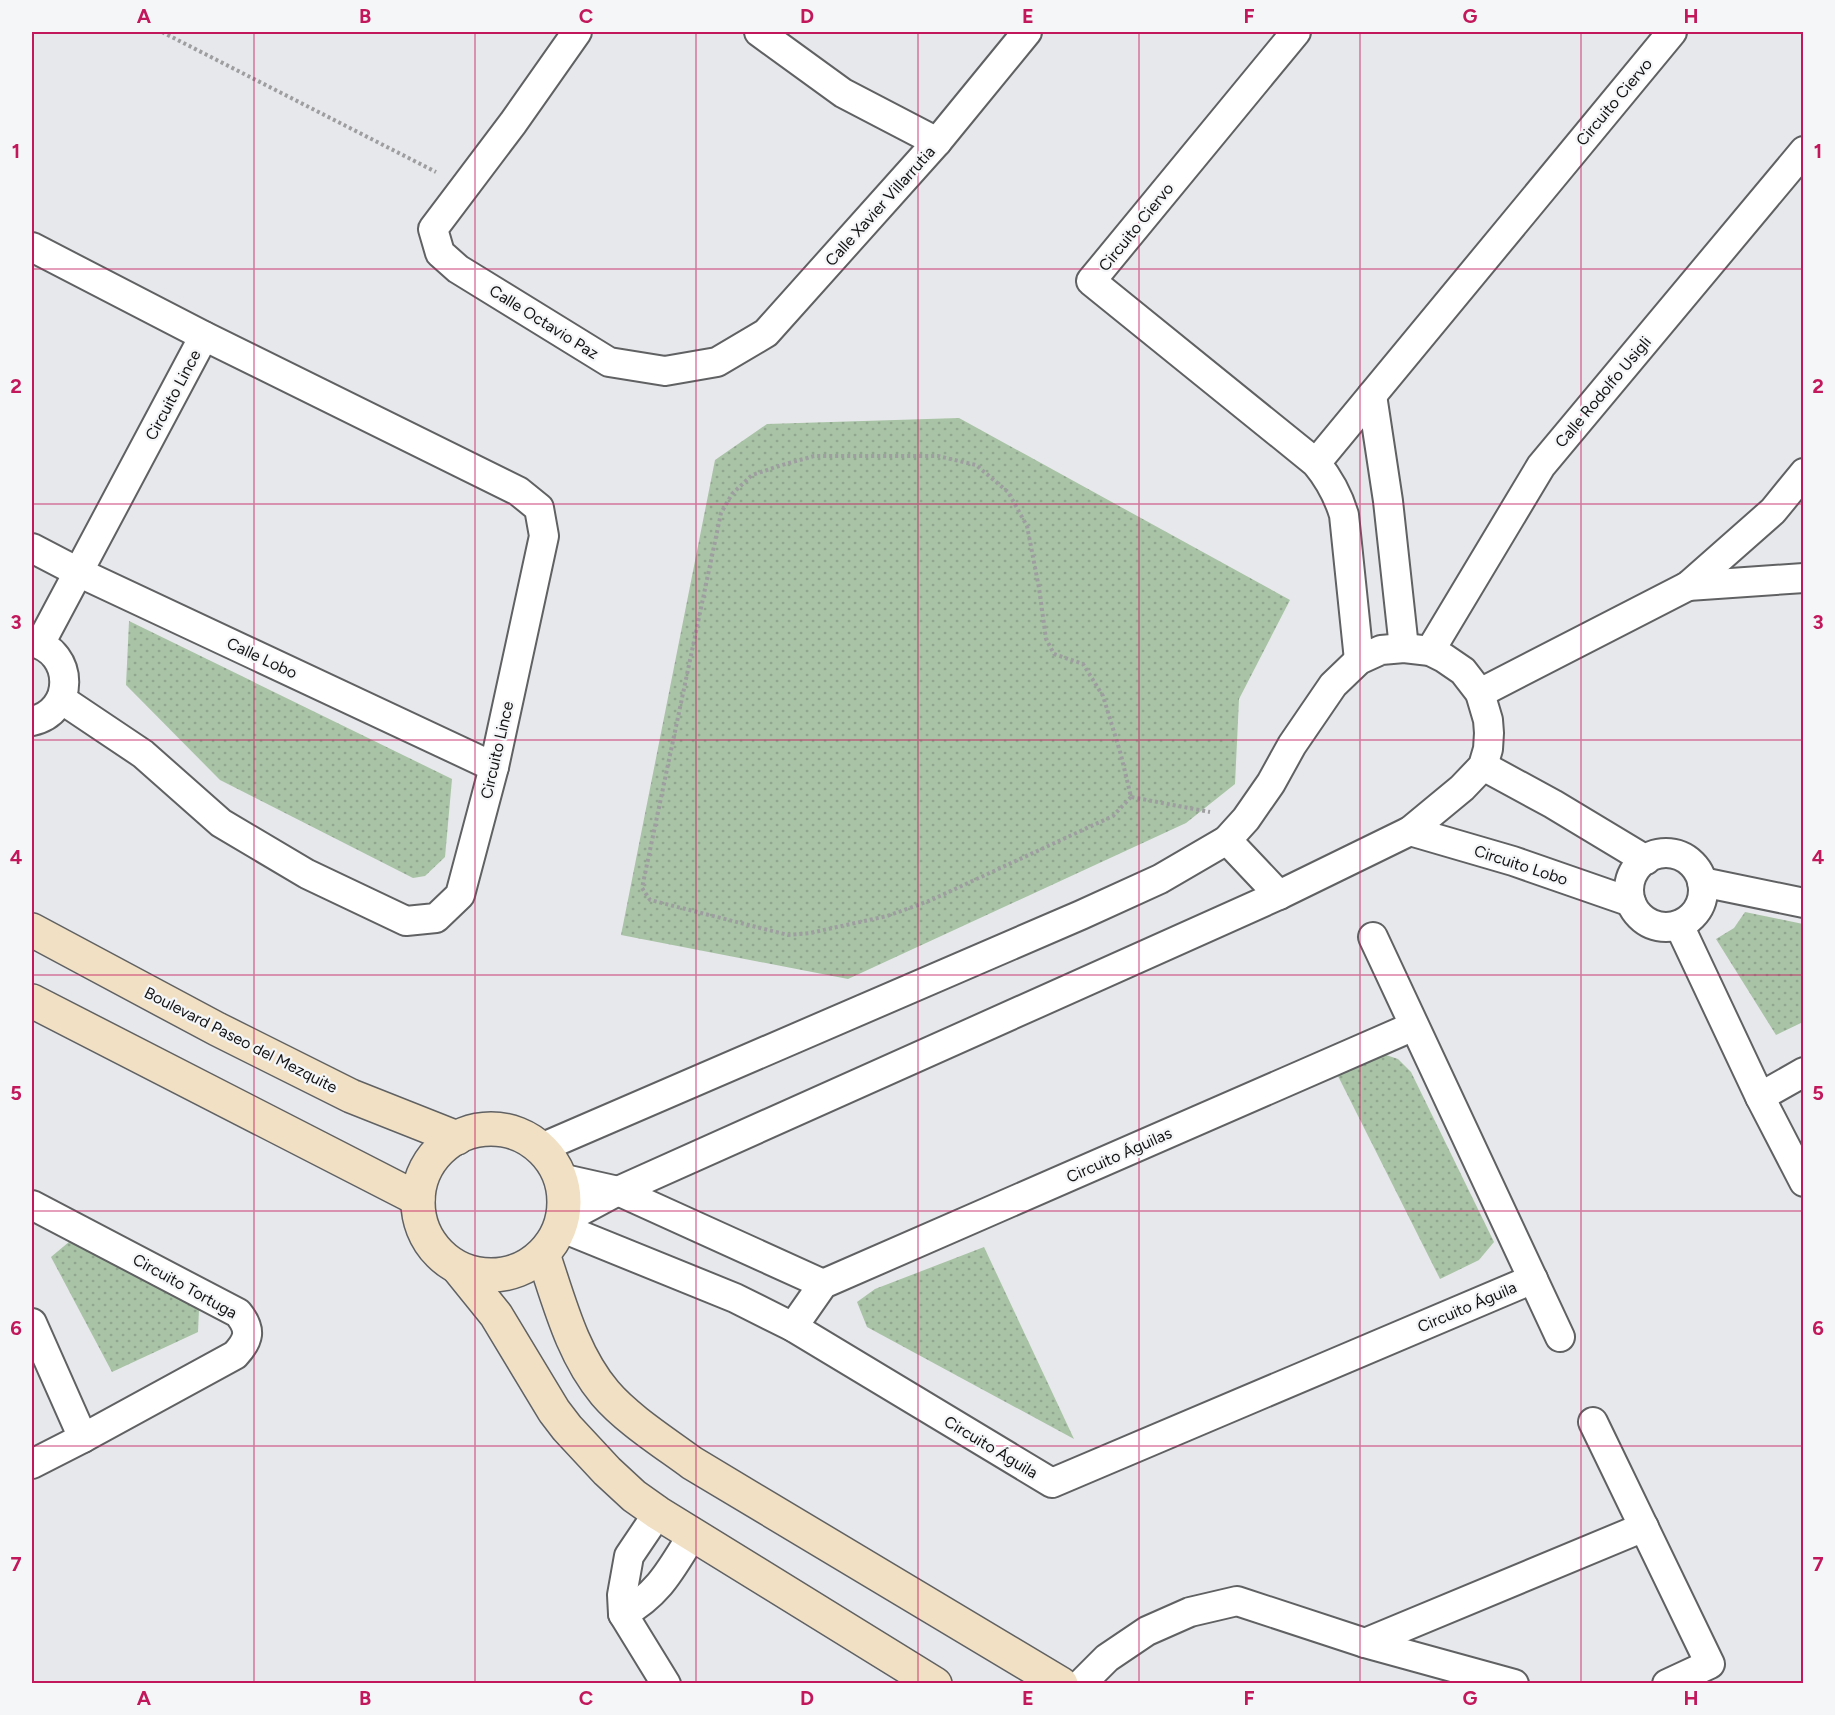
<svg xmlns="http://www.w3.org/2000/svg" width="1835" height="1715" font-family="Figtree,sans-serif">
<defs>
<pattern id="park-dots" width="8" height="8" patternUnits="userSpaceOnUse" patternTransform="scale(1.5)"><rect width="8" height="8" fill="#a9c3a6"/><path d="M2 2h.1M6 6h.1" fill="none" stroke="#90a68e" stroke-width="1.8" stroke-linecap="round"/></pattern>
</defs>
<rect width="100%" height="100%" fill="#e7e8eb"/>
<g fill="url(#park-dots)">
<polygon points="959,418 1290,600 1239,699 1235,784 1186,823 848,979 621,935 715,460 767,424"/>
<polygon points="129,621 452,779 445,857 425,876 413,878 220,780 126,685"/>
<polygon points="1745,912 1803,924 1803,1022 1776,1035 1716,939 1734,928"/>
<polygon points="1383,1054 1398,1059 1411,1072 1494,1242 1479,1260 1440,1279 1338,1076"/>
<polygon points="76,1236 199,1309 198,1332 112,1372 51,1257"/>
<polygon points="984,1247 1074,1439 867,1327 857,1302 875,1289"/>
</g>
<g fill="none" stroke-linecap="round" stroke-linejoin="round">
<g stroke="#606163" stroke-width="32">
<g id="street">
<polyline points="577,32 513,123 433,229 440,253 458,269 609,362 665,371 717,362 766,333 937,142 1027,32"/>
<polyline points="759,32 843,93 937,142"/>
<path d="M1296 32 1091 281 1316 463C1330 480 1338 495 1344 515L1359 660"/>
<polyline points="32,247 204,336 518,491 539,508 544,536 494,767 460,895 436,918 406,921 307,874 221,823 143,754 61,699"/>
<polyline points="1372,395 1388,501 1404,648"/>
<polyline points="1316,463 1672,32"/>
<polyline points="32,548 78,572 494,767"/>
<polyline points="1688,586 1804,578"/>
<path d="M32 642C75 652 75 712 32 721"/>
<polyline points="40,644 204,336"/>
<polyline points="1430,651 1541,466 1804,151"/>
<polyline points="1480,693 1688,586 1773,511 1804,473"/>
<polyline points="1483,766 1553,804 1646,860"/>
<polyline points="1410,831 1513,861 1631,902"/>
<polyline points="1227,840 1279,895"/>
<circle cx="1666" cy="890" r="37"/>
<polyline points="1702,882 1804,903"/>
<polyline points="1679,925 1760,1097 1804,1182"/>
<polyline points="1373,937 1560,1337"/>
<polyline points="1760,1097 1804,1072"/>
<polyline points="541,1148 1081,915 1160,879 1227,840 1246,819 1271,783 1292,745 1333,685 1359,660 1381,650 1404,648 1430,651 1444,658 1463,671 1480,693 1488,720 1489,733 1488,749 1483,766 1462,788 1410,831 1279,895 618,1191 562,1221"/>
<polyline points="560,1178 618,1191 823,1284"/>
<path d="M32 1205 238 1313C252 1330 249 1340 235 1355L83 1438 32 1464"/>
<polyline points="560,1227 735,1298 793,1327 1052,1483 1533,1279"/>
<polyline points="32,1323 83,1438"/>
<polyline points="793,1327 823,1284 1414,1026"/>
<polyline points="1593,1422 1710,1664 1667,1684"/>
<polyline points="658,1513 629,1556 622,1595 623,1614 666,1684"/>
<path d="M623 1614C660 1593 671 1569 693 1534"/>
<polyline points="1365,1643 1644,1527"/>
<polyline points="1081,1684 1107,1658 1147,1631 1190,1612 1237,1601 1365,1643 1514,1684"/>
</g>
</g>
<g stroke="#606163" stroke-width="36">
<g id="secondary">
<polyline points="32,930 217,1029 351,1096 457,1138"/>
<polyline points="32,1001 418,1199"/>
<circle cx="491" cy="1202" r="73"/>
<path d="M543 1254C559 1301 572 1354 605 1393 627 1419 665 1443 692 1463L1061 1684"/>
<polyline points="458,1268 496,1315 554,1411 567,1428 607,1471 634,1496 658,1513 935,1684"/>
</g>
</g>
<g stroke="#9e9ea1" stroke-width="4" stroke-dasharray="3 3" stroke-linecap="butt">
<polyline points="162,32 436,172"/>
<polyline points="1131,797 1113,816 929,901 887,916 810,933 788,935 650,900 642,888 721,513 732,494 752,475 782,465 814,456 938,456 976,465 1008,492 1027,526 1039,588 1046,639 1054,654 1083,664 1103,696 1121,755 1131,797 1210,812"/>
</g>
<use href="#street" stroke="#fff" stroke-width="28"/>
<use href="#secondary" stroke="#f1e0c3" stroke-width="33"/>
</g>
<path fill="none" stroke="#c2185b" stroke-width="1.5" stroke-opacity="0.55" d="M254 32V1684M475 32V1684M696 32V1684M918 32V1684M1139 32V1684M1360 32V1684M1581 32V1684M32 269H1804M32 504H1804M32 740H1804M32 975H1804M32 1211H1804M32 1446H1804"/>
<g text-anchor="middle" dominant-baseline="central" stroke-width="4.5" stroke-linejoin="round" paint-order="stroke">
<g font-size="16" fill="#121213" stroke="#f4f6f8">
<text transform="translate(1614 102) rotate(-50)">Circuito Ciervo</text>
<text transform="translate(880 206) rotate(-48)">Calle Xavier Villarrutia</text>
<text transform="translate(1136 227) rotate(-51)">Circuito Ciervo</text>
<text transform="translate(544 322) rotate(32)">Calle Octavio Paz</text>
<text transform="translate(1603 392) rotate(-50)">Calle Rodolfo Usigli</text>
<text transform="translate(173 395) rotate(-62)">Circuito Lince</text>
<text transform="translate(262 658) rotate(25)">Calle Lobo</text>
<text transform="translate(497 750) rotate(-77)">Circuito Lince</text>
<text transform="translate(1521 865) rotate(18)">Circuito Lobo</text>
<text transform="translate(241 1040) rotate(27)">Boulevard Paseo del Mezquite</text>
<text transform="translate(1119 1155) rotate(-24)">Circuito Águilas</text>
<text transform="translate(185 1286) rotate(29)">Circuito Tortuga</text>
<text transform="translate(1467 1307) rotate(-23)">Circuito Águila</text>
<text transform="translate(991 1447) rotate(31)">Circuito Águila</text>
</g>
</g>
<rect width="1835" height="1715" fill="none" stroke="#f4f6f8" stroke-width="66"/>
<rect x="33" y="33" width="1769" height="1649" fill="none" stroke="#c2185b" stroke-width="2"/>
<g font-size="20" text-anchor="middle" font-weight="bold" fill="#c2185b">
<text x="144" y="23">A</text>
<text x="365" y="23">B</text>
<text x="586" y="23">C</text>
<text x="807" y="23">D</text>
<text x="1028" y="23">E</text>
<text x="1249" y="23">F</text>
<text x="1470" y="23">G</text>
<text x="1691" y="23">H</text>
<text x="16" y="158">1</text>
<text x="1818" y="158">1</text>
<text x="16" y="393">2</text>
<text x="1818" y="393">2</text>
<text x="16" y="629">3</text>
<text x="1818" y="629">3</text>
<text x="16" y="864">4</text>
<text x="1818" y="864">4</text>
<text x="16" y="1100">5</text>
<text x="1818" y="1100">5</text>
<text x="16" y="1335">6</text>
<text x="1818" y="1335">6</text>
<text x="16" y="1571">7</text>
<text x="1818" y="1571">7</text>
<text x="144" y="1705">A</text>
<text x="365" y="1705">B</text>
<text x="586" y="1705">C</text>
<text x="807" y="1705">D</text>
<text x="1028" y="1705">E</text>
<text x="1249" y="1705">F</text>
<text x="1470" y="1705">G</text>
<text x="1691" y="1705">H</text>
</g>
</svg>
